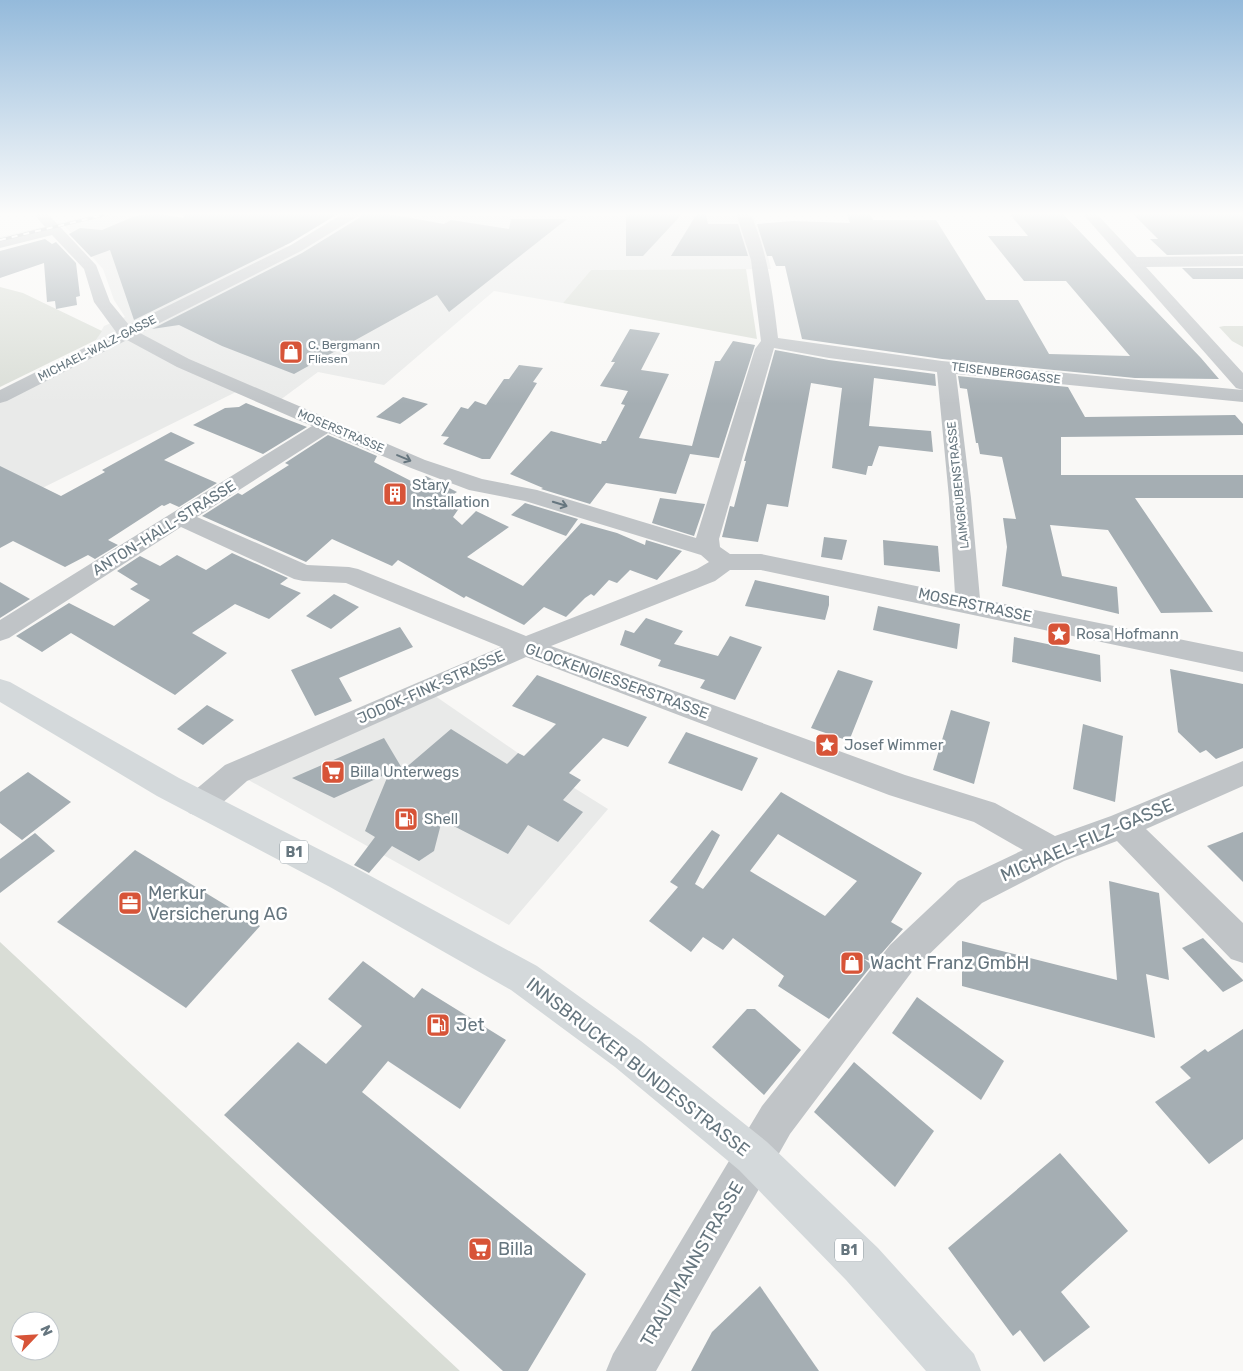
<svg xmlns="http://www.w3.org/2000/svg" width="1243" height="1371" font-family="Rubik,sans-serif">
<rect width="100%" height="100%" fill="#f9f8f6"/>
<g fill="#e9eae9">
<polygon points="101,213 181,213 159,225 296,248 353,213 752,213 765,243 771,269 591,270 563,303 494,291 384,385 318,372 276,403 244,388 0,509 0,397 102,345 96,340 104,326 125,317 114,300 103,269 64,225 0,243 0,237"/>
<polygon points="425,689 518,753 608,809 509,925 236,773"/>
</g>
<g fill="#d9ddd6" fill-rule="evenodd">
<polygon points="746,269 757,339 563,303 591,270"/>
<polygon points="0,287 23,293 102,331 96,340 0,387"/>
<polygon points="1224,326 1243,326 1243,347 1232,341 1219,327"/>
<path d="M0 942 460 1371H0ZM20 1321H50V1351H20Z"/>
</g>
<g fill="#a5aeb3" fill-rule="evenodd">
<polygon points="184,212 341,212 290,243 134,320 110,250 91,257 69,234 80,228 102,230 135,216 156,213 183,218"/>
<polygon points="362,212 378,212 444,224 451,220 509,229 511,219 567,219 449,312 437,295 294,374 222,346 179,325 152,329 302,253 359,218"/>
<polygon points="626,212 684,212 643,256 626,256"/>
<polygon points="698,212 705,212 708,224 738,224 748,256 671,256"/>
<polygon points="846,212 869,212 873,220 936,220 986,300 1018,300 1049,354 1130,356 1066,281 1024,281 988,236 1028,236 1008,212 1061,212 1201,358 1219,379 1135,378 942,359 802,339 785,266 776,266 772,256 767,256 757,224 793,221 850,223"/>
<polygon points="1131,212 1243,212 1243,254 1167,255 1150,239 1158,239"/>
<polygon points="45,239 52,244 56,242 76,263 80,296 76,297 77,305 56,309 55,301 47,302 44,263 0,278 0,251"/>
<polygon points="1182,268 1243,268 1243,279 1193,279"/>
<polygon points="630,329 660,333 641,370 669,374 639,438 692,446 715,361 720,361 733,341 755,345 719,458 690,454 676,494 606,483 590,504 541,489 543,488 510,474 551,431 601,444 602,441 606,441 625,405 621,404 628,391 600,386 615,362 611,362"/>
<polygon points="775,350 829,360 935,374 936,386 874,378 869,426 931,431 933,452 879,446 872,466 868,466 866,475 832,468 842,388 811,383 788,507 767,504 758,542 722,537 730,506 734,507 746,461 744,461"/>
<polygon points="519,365 543,368 533,382 537,383 490,459 482,459 443,444 449,437 441,436 461,407 468,409 475,401 486,405 504,379 509,379"/>
<polygon points="958,376 1068,387 1085,417 1235,415 1243,424 1243,435 1061,437 1061,475 1243,475 1243,498 1135,498 1213,612 1161,613 1108,530 1050,525 1062,576 1117,587 1119,614 1002,586 1007,547 1003,518 1016,519 1002,457 980,454 978,443 976,443 967,389 960,388"/>
<polygon points="403,397 428,404 400,424 376,417"/>
<polygon points="246,403 281,417 307,427 263,454 193,425 225,408 239,407"/>
<polygon points="171,432 195,443 164,460 217,483 179,507 170,503 164,506 162,505 108,540 118,545 95,559 88,555 65,567 13,541 0,548 0,466 61,496 105,472 102,470"/>
<polygon points="328,435 377,456 374,462 415,483 426,476 457,492 449,497 462,504 453,517 462,525 476,511 509,527 467,557 523,586 581,523 617,533 645,545 646,540 682,551 657,580 630,570 617,583 609,580 594,596 591,594 585,598 566,617 544,607 524,625 466,596 464,598 398,560 392,566 332,539 306,562 202,516 238,493 242,495 289,465 285,463"/>
<polygon points="660,498 705,504 694,536 652,523"/>
<polygon points="525,503 578,519 566,536 511,515"/>
<polygon points="824,537 847,540 842,560 821,557"/>
<polygon points="883,540 938,546 940,572 884,565"/>
<polygon points="232,553 288,578 280,584 301,593 269,619 235,604 192,633 227,653 175,695 71,633 42,652 16,636 69,603 114,626 150,600 130,589 138,584 117,571 140,556 160,566 177,555 206,570"/>
<polygon points="755,580 829,596 829,605 825,620 745,606"/>
<polygon points="0,582 30,599 0,618"/>
<polygon points="334,594 359,607 331,629 306,616"/>
<polygon points="878,606 960,624 957,649 873,630"/>
<polygon points="646,618 683,631 674,644 718,656 730,636 762,647 735,700 700,688 705,680 658,666 661,660 620,645 625,630 634,633"/>
<polygon points="400,627 413,647 339,678 352,701 315,716 291,670"/>
<polygon points="1014,637 1100,655 1101,682 1012,662"/>
<polygon points="1170,669 1243,684 1243,748 1216,759 1206,750 1200,753 1178,732"/>
<polygon points="838,670 873,681 849,741 811,728"/>
<polygon points="537,675 647,717 628,747 603,738 569,773 581,780 563,800 583,812 558,842 528,825 508,854 442,820 434,851 419,861 392,846 369,873 354,865 375,837 365,831 389,773 334,798 292,778 384,738 403,770 451,729 507,764 518,753 524,756 556,724 512,706"/>
<polygon points="207,705 234,720 203,745 177,729"/>
<polygon points="951,710 990,722 974,784 933,770"/>
<polygon points="1083,724 1123,736 1115,802 1073,789"/>
<polygon points="686,732 758,758 742,791 668,763"/>
<polygon points="28,772 71,802 22,840 0,823 0,792"/>
<path d="M781 792 922 873 891 922 903 929 874 962 864 959 872 965 829 1019 778 986 784 976 733 938 723 950 703 937 691 952 649 921 678 887 670 882 712 830 720 835 695 884 703 889ZM778 834 857 881 825 916 750 871Z"/>
<polygon points="1243,832 1243,882 1207,846"/>
<polygon points="35,833 55,851 0,893 0,859"/>
<polygon points="135,850 260,926 186,1008 57,922"/>
<polygon points="1109,881 1159,893 1169,980 1146,974 1155,1038 962,986 962,941 1117,980"/>
<polygon points="1203,938 1243,980 1243,981 1223,992 1182,948"/>
<polygon points="363,961 414,998 422,988 506,1040 460,1109 388,1061 362,1092 586,1274 528,1371 503,1371 224,1115 298,1042 326,1064 362,1026 328,999"/>
<polygon points="917,997 1004,1061 981,1100 892,1033"/>
<polygon points="747,1009 755,1009 801,1050 764,1095 712,1047"/>
<polygon points="1243,1029 1243,1139 1209,1164 1155,1102 1191,1078 1180,1067 1205,1049 1208,1052"/>
<polygon points="854,1062 934,1131 895,1187 814,1112"/>
<polygon points="1060,1153 1128,1231 1061,1292 1090,1327 1044,1362 1020,1330 1013,1336 948,1248"/>
<polygon points="760,1286 819,1371 691,1371 712,1332"/>
</g>
<g fill="none" stroke-linecap="round" stroke-linejoin="round">
<g fill="#c0c4c7" fill-rule="evenodd">
<path d="M33 213H47L96 265 110 302 129 325 291 245 344 213H360L358 216 301 251 140 333 189 359 425 460 482 479 537 490 696 538 755 349 761 341 751 260 736 213H750C768 252 773 295 778 338L942 361 1243 390V402L956 374 971 498 980 599 1243 652V672L761 570H730L715 581 551 646 905 775 995 803 1055 836 1111 816 1243 761V786L1146 829 1243 923V963L1231 959 1117 841 1064 861 982 903 914 969 790 1134 656 1371H606L613 1354 762 1106 890 945 958 881 1023 850 974 822 889 795 526 657 247 781 211 813 200 817 189 813 185 804 189 795 225 765 501 647 346 583 303 581 294 579 181 527 9 638 0 641V620L312 426 177 367 127 340 7 401 0 403V390L116 332 94 302 84 269 52 235 0 248V239L45 227ZM774 348 829 358 937 372 949 498 955 594 761 554H730L720 547 719 539ZM328 433 411 468 469 490 525 501 701 555 709 562 697 569 526 636 358 569 349 567 307 565 197 517Z"/>
<polygon points="1082,213 1096,213 1137,257 1243,256 1243,266 1146,267 1243,373 1243,390 1236,388"/>
</g>
<polygon fill="#d4d9db" fill-rule="evenodd" points="0,679 10,682 179,778 354,867 537,966 641,1041 767,1142 878,1248 974,1354 981,1371 926,1371 846,1280 739,1170 615,1067 511,990 330,887 157,796 0,702"/>
<g stroke="#a0a7ac" stroke-width="3">
<polyline id="rail" points="0,240 112,213"/>
</g>
<use href="#rail" stroke="#fff" stroke-width="2" stroke-dasharray="6" stroke-linecap="butt"/>
</g>
<defs><path id="oneway-shaft" d="M-6 0H5M1.5-3L5.5 0L1.5 3" fill="none" stroke-width="1.6" stroke-linecap="round" stroke-linejoin="round" transform="scale(1.25)"/></defs>
<g stroke="#66767f">
<use href="#oneway-shaft" transform="translate(404 458) rotate(23)"/>
<use href="#oneway-shaft" transform="translate(560 504) rotate(17)"/>
</g>
<linearGradient id="sky" x2="0" y2="1"><stop stop-color="#94badb"/><stop offset="0.53" stop-color="#fcfcfb"/><stop offset="1" stop-color="#fcfcfb" stop-opacity="0"/></linearGradient>
<rect width="1243" height="404" fill="url(#sky)"/>
<defs>
<g id="shop-square" transform="scale(1.25)"><rect x="-9" y="-9" width="18" height="18" rx="4" fill="#d75438" stroke="#fff"/><path d="M-5-2.5h2.3a2.7 3.5 0 0 1 5.4 0H5L5.5 6h-11ZM-1.5-2.5h3a1.5 2.3 0 0 0-3 0Z" fill="#fff"/></g>
<g id="building-square" transform="scale(1.25)"><rect x="-9" y="-9" width="18" height="18" rx="4" fill="#d75438" stroke="#fff"/><path d="M-4-6H4V6H1V3H-1V6H-4ZM-2.5-4.3h1.7v1.8h-1.7ZM.8-4.3h1.7v1.8H.8ZM-2.5-1h1.7V.8h-1.7ZM.8-1h1.7V.8H.8Z" fill="#fff"/></g>
<g id="sight-square" transform="scale(1.25)"><rect x="-9" y="-9" width="18" height="18" rx="4" fill="#d75438" stroke="#fff"/><path d="M0-6L1.8-2.2L6-1.7L2.9 1.2L3.7 5.4L0 3.3L-3.7 5.4L-2.9 1.2L-6-1.7L-1.8-2.2Z" fill="#fff"/></g>
<g id="supermarket-square" transform="scale(1.25)"><rect x="-9" y="-9" width="18" height="18" rx="4" fill="#d75438" stroke="#fff"/><path d="M-6-5.5h2.5l.6 2H6L4.5 2H-2.5L-4.4-4H-6ZM-1.5 3.2a1.3 1.3 0 1 0 .1 0ZM3 3.2a1.3 1.3 0 1 0 .1 0Z" fill="#fff"/></g>
<g id="fuel-square" transform="scale(1.25)"><rect x="-9" y="-9" width="18" height="18" rx="4" fill="#d75438" stroke="#fff"/><path d="M-5.5-6h7V0h2V4h1.3V-2.5L3-4.5l.8-.8L6-3V5H2.5V1h-1V6h-7ZM-4.2-4.7v3.2H.2V-4.7Z" fill="#fff"/></g>
<g id="office-square" transform="scale(1.25)"><rect x="-9" y="-9" width="18" height="18" rx="4" fill="#d75438" stroke="#fff"/><path d="M-6-3h4V-5.5h4V-3h4V5H-6ZM-1-4.5V-3h2v-1.5ZM-6 0V1H6V0Z" fill="#fff"/></g>
</defs>
<g fill-rule="evenodd">
<use href="#shop-square" x="291" y="352"/>
<use href="#building-square" x="395" y="494"/>
<use href="#sight-square" x="1059" y="634"/>
<use href="#sight-square" x="827" y="745"/>
<use href="#supermarket-square" x="333" y="772"/>
<use href="#fuel-square" x="406" y="819"/>
<use href="#office-square" x="130" y="903"/>
<use href="#shop-square" x="852" y="963"/>
<use href="#fuel-square" x="438" y="1025"/>
<use href="#supermarket-square" x="480" y="1249"/>
</g>
<g text-anchor="middle" dominant-baseline="central" stroke-width="5" stroke-linejoin="round" paint-order="stroke">
<g font-size="12" fill="#66767f" stroke="#fff" text-anchor="start">
<text x="308" y="345">C. Bergmann<tspan x="308" dy="14">Fliesen</tspan></text>
</g>
<g font-size="12" fill="#66767f" stroke="#fff">
<text transform="translate(97 348) rotate(-27)">MICHAEL-WALZ-GASSE</text>
<text transform="translate(1006 373) rotate(7)">TEISENBERGGASSE</text>
<text transform="translate(341 431) rotate(23)">MOSERSTRASSE</text>
<text transform="translate(958 485) rotate(-96)">LAIMGRUBENSTRASSE</text>
</g>
<g fill="#fff" stroke="#949fa5" stroke-width="1">
<rect x="280" y="840.5" width="28" height="23" rx="4"/>
<rect x="835" y="1238.5" width="28" height="23" rx="4"/>
</g>
<g font-size="14" font-weight="bold" fill="#66767f">
<text x="294" y="852">B1</text>
<text x="849" y="1250">B1</text>
</g>
<g font-size="15" fill="#66767f" stroke="#fff" text-anchor="start">
<text x="412" y="485">Stary<tspan x="412" dy="17">Installation</tspan></text>
<text x="1076" y="634">Rosa Hofmann</text>
<text x="844" y="745">Josef Wimmer</text>
<text x="350" y="772">Billa Unterwegs</text>
<text x="424" y="819">Shell</text>
</g>
<g font-size="15" fill="#66767f" stroke="#fff">
<text transform="translate(164 528) rotate(-32)">ANTON-HALL-STRASSE</text>
<text transform="translate(975 605) rotate(12)">MOSERSTRASSE</text>
<text transform="translate(617 681) rotate(20)">GLOCKENGIESSERSTRASSE</text>
<text transform="translate(431 687) rotate(-24)">JODOK-FINK-STRASSE</text>
</g>
<g font-size="18" fill="#66767f" stroke="#fff">
<text transform="translate(1087 840) rotate(-23)">MICHAEL-FILZ-GASSE</text>
<text transform="translate(638 1067) rotate(38)">INNSBRUCKER BUNDESSTRASSE</text>
<text transform="translate(692 1264) rotate(-60)">TRAUTMANNSTRASSE</text>
</g>
<g font-size="18" fill="#66767f" stroke="#fff" text-anchor="start">
<text x="148" y="893">Merkur<tspan x="148" dy="21">Versicherung AG</tspan></text>
<text x="870" y="963">Wacht Franz GmbH</text>
<text x="456" y="1025">Jet</text>
<text x="498" y="1249">Billa</text>
</g>
</g>
<g transform="translate(35 1336) rotate(65)"><circle r="24" fill="#ffffff" stroke="#c2c8cc"/>
<path d="M0-4L9 19L0 12L-9 19Z" fill="#d75438"/>
<text y="-8" font-size="14" font-weight="bold" text-anchor="middle" fill="#66767f">N</text>
</g>
</svg>
